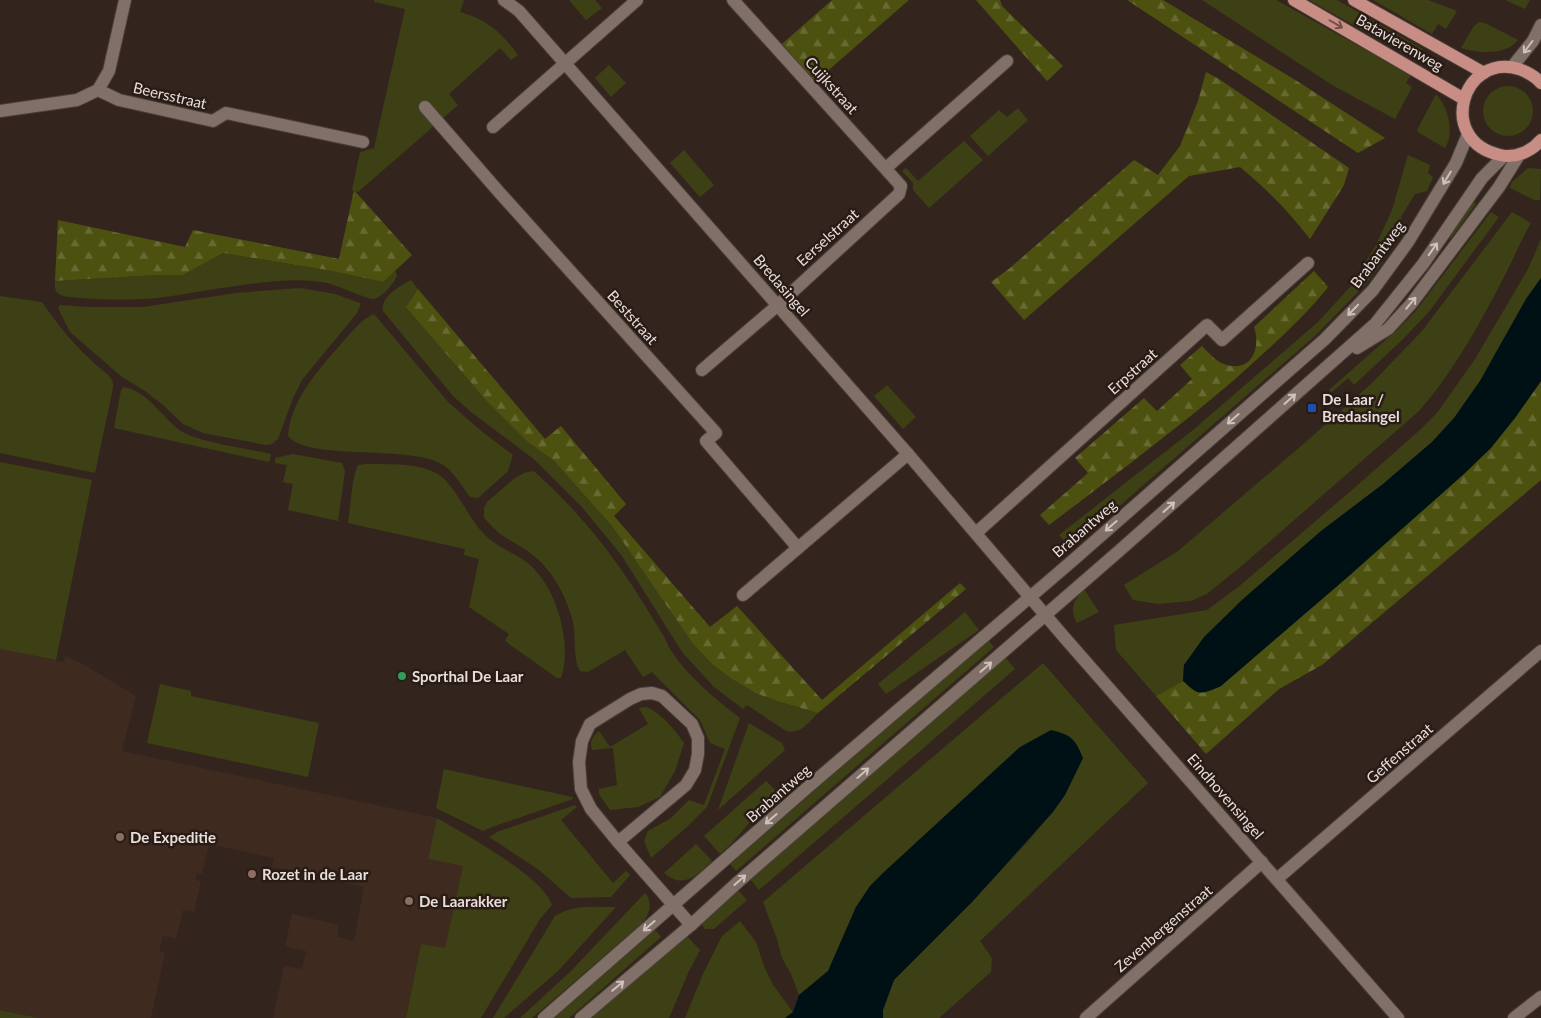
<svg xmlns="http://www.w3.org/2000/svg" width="1541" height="1018" font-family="Lato,sans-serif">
<defs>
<pattern id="forest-firs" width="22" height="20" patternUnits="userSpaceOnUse" patternTransform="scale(1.25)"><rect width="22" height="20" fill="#4d5110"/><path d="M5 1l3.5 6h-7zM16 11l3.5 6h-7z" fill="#676a32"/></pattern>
</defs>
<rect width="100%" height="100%" fill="#33251e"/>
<polygon fill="#3f2a20" points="0,649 64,662 65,656 81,663 136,696 122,751 437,818 428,859 463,866 445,949 421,944 406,1018 273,1018 284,966 302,969 306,951 285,946 292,914 339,925 337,937 354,941 364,887 272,867 274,858 209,844 202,874 197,873 195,880 201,881 194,912 183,910 176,939 163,936 159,952 165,953 151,1018 39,1018 0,1010"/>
<g fill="#3d4014">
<path d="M374 0H464L460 12C488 20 501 32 518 55L511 60 500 48 449 94 458 105 358 192 352 190 360 152 374 148 405 9 374 2Z"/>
<polygon points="569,0 595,0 602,8 586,20"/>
<polygon points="1202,0 1276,0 1411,75 1406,83 1412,87 1395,119 1332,85"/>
<polygon points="1309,0 1337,0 1423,49 1417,61"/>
<polygon points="1373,0 1428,0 1457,11 1446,29 1438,24 1432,34"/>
<polygon points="1505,0 1530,0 1525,9"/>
<path d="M1479 22 1485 23 1518 40C1506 56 1477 53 1461 48L1474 26Z"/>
<polygon points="609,65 626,83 611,97 595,78"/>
<circle cx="1508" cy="111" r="25"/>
<path d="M1436 94C1448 107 1455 132 1445 148L1419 133 1417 130Z"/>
<polygon points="1018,108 1028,120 988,156 970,136 999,110 1007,117"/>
<polygon points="964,141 983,160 929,208 913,190 913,183 902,171 906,168 918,181"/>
<polygon points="684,150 714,185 700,197 670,163"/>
<polygon points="1408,155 1430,165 1428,173 1433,177 1427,191 1415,194 1401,217 1403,228 1382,263 1365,285 1316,335 1070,549 1059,535 1193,430 1318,322 1350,287 1376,245 1392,210"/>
<polygon points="1528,168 1541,169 1540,200 1534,200 1510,188 1512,182"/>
<polygon points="1472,201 1476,204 1452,237 1447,240"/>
<polygon points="1491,212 1499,217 1428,313 1402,340 1354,385 1348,378 1331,393 1329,390 1397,330 1415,312"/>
<path d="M1512 212 1531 223C1522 238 1515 255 1507 271 1482 320 1455 370 1419 411L1245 563 1207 594 1191 601 1158 604 1133 600 1124 585 1178 551 1307 441 1372 383 1422 331Z"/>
<polygon points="1541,239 1541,278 1526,299 1480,381 1454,418 1432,442 1383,484 1321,531 1242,600 1204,638 1184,665 1183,681 1156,696 1116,650 1114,625 1207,610 1237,588 1352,490 1421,429 1437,413 1475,359 1528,269"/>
<path d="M223 253 327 270 383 282 395 270 397 275C395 283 382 297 374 299 370 300 336 285 327 283 298 277 266 282 236 286 210 289 184 295 157 298 132 300 106 300 81 298 74 297 64 298 59 294 54 291 55 286 55 281L159 275H183Z"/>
<path d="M411 280 418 289 406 307 528 442 554 461 612 526 693 644 713 665 732 679 755 693 777 701 818 713C809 722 800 735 786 731L747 705 743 709 714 687 682 652 622 556 581 506 535 460 471 412 453 396 383 311C381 296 400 286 411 280Z"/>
<polygon points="300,288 335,294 360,303 360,306 357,313 302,380 293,398 278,439 272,444 266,445 203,433 183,424 163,405 145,391 122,377 70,332 58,308 60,305 88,307 143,307 236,293"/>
<path d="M0 296 42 302C59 327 78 350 102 370 108 375 114 378 113 388L95 473 0 453Z"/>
<path d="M374 314 449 403 480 430 513 455 508 471 478 498 470 497C461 485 453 470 440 463 405 445 309 461 288 436 291 399 319 369 342 343 351 333 361 319 374 314Z"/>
<polygon points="887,385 916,417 903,429 874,396"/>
<path d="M124 387C148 391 162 418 181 431 197 442 250 449 271 454L269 462 114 428 121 390Z"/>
<polygon points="293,454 342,463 345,471 338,521 288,510 293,484 283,482 287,465 275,463 275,458"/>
<polygon points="0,462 92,480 56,660 0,649"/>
<path d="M367 464C387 464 420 463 438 474 456 486 468 518 484 534 495 546 512 552 525 561 556 583 573 643 561 678H557L505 641 509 634 469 607 479 559 464 555 465 549 348 523C351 506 351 480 358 465Z"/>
<path d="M534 471C566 500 595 532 620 568 635 589 648 610 661 632 665 637 667 644 670 649 688 677 714 698 740 718L707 807 688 826 651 858 644 841 648 831 671 818 689 800 704 805 725 749 710 743 700 720 652 672 643 677 625 650 588 672 580 671C572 657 577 635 572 618 564 591 550 566 526 550 518 544 508 540 500 534 494 529 489 523 484 518V508L487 502 515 478 524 473Z"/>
<path d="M1084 589 1099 612 1077 623C1069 610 1074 599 1084 589Z"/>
<polygon points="965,612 979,630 886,694 878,684"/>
<polygon points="988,640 994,647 736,871 730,864"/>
<polygon points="1005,657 1015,669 759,890 750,879"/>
<polygon points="1043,663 1148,783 980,941 992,958 991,972 939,1018 883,1018 883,1010 894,980 972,902 1031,838 1065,795 1083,758 1020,747 883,873 870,886 856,907 828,971 799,995 791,974 782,958 777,939 763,902"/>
<polygon points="160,684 191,691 191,696 319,723 308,777 147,743"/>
<path d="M647 707C663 715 674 729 684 743L675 771 660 797 638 807 610 810 599 794V789L617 785 613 748 592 750C589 742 593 736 599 731L610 747 648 724 639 708Z"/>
<polygon points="749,723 782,743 785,750 718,810"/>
<polygon points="444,769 572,797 573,799 492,827 483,831 436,808"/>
<polygon points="766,781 776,791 732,843 720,854 704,836"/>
<polygon points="575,805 577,807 561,820 613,883 626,871 630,875 611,897 571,898 539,870 489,837 497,832"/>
<path d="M437 818C464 834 543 876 552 905L540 919 481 1018H406L421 944 445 948 463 866 428 859Z"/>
<path d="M696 844 712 861C697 875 684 890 664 873Z"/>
<polygon points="738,890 747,900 714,929 705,929 700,922"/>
<path d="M645 893C653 902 650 914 642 923L532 1018H520L570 972Z"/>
<path d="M616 907 558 971 504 1018H493L555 916C574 904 595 907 616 907Z"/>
<polygon points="740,921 756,942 764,966 773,985 793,1012 785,1018 685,1018 703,974 722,936"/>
<polygon points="655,930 661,937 569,1018 554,1018"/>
<polygon points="686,935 700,950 689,971 669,1018 590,1018"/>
<polygon points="0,1010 4,1011 39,1018 0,1018"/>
</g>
<g fill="url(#forest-firs)">
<polygon points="832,0 909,0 815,82 782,44"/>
<polygon points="976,0 1000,0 1002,6 1063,66 1047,81"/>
<polygon points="1127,0 1163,0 1297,81 1385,138 1358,153"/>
<path d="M1206 72 1219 79 1349 168 1344 185 1310 239C1287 210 1269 191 1240 167L1189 176 1024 320 991 282 1010 268 1134 160 1158 175 1180 146 1198 101Z"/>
<polygon points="354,190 412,255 383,282 327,270 223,253 183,275 158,275 55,281 58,220 185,247 193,230 339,259"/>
<path d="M1314 271 1328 287C1300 322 1267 350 1234 380 1174 431 1111 478 1049 525L1040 515 1088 473 1075 458 1144 398 1157 411 1192 379 1180 365 1202 346C1209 353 1217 363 1227 365 1252 372 1261 347 1254 327Z"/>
<polygon points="418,289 545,439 561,426 626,504 614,516 710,627 737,606 822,700 960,583 966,589 818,713 777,701 755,693 732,679 713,665 693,644 612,526 554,461 528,442 486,400 406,307"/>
<path d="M1541 381V480L1322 665 1279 689 1206 754 1156 696 1183 681C1199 695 1200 695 1221 686L1350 575 1515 418Z"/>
</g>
<g fill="#001115">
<path d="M1541 278V381L1515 418 1491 448 1464 474 1350 575 1221 686C1200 695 1199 696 1183 681L1184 665 1204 637 1242 600 1321 531 1383 484 1432 442 1454 418 1480 381 1526 299Z"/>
<path d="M1051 730C1071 735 1075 738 1083 758L1065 795 1053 812 972 902 894 980 883 1010V1018H785L793 1012 799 995 828 971 856 907 870 886 883 873 1020 747Z"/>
</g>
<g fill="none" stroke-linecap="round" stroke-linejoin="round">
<g stroke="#4b403a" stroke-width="14">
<g id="minor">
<polyline points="504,0 519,11 908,454 1064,637 1398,1018"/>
<polyline points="1512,67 1533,41 1541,25"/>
<polyline points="98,90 109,71 125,0"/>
<polyline points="425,107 499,192 716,433 706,441 798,548"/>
<polyline points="0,111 77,100 98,90 119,100 213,121 226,113 363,142"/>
<polyline points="493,127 637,0"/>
<polyline points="886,168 1007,61"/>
<polyline points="1357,348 1388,329 1411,304 1499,187 1519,155"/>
<polyline points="702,370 778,305 899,194 901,186 733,0"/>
<polyline points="976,533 1207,325 1222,340 1308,263"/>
<polyline points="743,595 908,454"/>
<polyline points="618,842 686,785 695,770 698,754 698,738 692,724 662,696 652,693 641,694 630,699 590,724 582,741 579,762 581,789 591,809 618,842 691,925"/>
<polyline points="1277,879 1541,651"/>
<polyline points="544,1018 808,787 1071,562 1325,339 1373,290 1408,242 1456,163 1468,134"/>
<polyline points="581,1018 691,925 738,882 1119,551 1375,324 1423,264 1482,178 1504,156"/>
<polyline points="1086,1018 1262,862"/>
<polyline points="1514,1018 1541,997"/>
</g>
</g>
<g stroke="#4b403a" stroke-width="14">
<g id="major">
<polyline points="1294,0 1464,99"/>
<polyline points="1354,0 1484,73"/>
<path d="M1541 83C1535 76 1527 72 1519 69 1462 52 1436 141 1500 155 1515 159 1532 151 1541 140"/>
</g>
</g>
<use href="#minor" stroke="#817068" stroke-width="12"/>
<use href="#major" stroke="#c88d85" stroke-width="12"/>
</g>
<defs><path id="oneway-shaft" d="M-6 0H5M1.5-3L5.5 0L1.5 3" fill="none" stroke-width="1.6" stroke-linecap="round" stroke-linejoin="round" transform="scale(1.25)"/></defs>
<use stroke="#714e47" href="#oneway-shaft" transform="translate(1336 24) rotate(30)"/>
<g stroke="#cec2bd">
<use href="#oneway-shaft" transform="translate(1528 47) rotate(127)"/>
<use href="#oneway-shaft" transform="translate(1447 178) rotate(121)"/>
<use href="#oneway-shaft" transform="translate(1433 249) rotate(-55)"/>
<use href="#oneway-shaft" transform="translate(1411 303) rotate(-50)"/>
<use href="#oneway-shaft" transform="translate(1353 310) rotate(134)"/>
<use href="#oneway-shaft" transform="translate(1290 399) rotate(-42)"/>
<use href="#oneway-shaft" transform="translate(1233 419) rotate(139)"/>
<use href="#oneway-shaft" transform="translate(1169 507) rotate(-42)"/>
<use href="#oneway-shaft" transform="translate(1111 526) rotate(139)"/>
<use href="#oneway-shaft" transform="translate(986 667) rotate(-41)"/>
<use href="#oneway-shaft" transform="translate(863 773) rotate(-41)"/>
<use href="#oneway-shaft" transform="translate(771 819) rotate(139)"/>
<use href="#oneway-shaft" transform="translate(740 880) rotate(-41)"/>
<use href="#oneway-shaft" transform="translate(649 926) rotate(139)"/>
<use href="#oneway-shaft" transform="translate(618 986) rotate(-40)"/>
</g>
<rect fill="#1a4fb4" stroke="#291b15" stroke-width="2" x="1307" y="403" width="10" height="10" rx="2.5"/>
<circle fill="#2e9e5b" stroke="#291b15" stroke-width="2" cx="402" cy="676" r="5"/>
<g fill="#8d6e63" stroke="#291b15" stroke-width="2">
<circle cx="120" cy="837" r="5"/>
<circle cx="252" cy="874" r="5"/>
<circle cx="409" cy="901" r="5"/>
</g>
<g text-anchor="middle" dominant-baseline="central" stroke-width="5" stroke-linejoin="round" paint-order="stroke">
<g font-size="15" fill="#e7ddd9" stroke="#291b15">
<text transform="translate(1400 42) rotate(30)">Batavierenweg</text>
<text transform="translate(832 85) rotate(48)">Cuijkstraat</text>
<text transform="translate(170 95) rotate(13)">Beersstraat</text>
<text transform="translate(827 237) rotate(-42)">Eerselstraat</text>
<text transform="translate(1377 254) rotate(-53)">Brabantweg</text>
<text transform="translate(782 285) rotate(49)">Bredasingel</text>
<text transform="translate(633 317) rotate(48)">Beststraat</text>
<text transform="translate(1132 371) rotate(-42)">Erpstraat</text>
<text transform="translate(1084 528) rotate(-41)">Brabantweg</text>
<text transform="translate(1399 753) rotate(-41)">Geffenstraat</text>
<text transform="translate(778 793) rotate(-41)">Brabantweg</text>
<text transform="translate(1226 796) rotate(49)">Eindhovensingel</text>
<text transform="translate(1163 928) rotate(-41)">Zevenbergenstraat</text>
</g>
<g font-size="15" font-weight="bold" fill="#e7ddd9" stroke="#291b15" text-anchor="start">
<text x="1322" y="399">De Laar /<tspan x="1322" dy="17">Bredasingel</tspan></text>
<text x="412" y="676">Sporthal De Laar</text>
<text x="130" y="837">De Expeditie</text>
<text x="262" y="874">Rozet in de Laar</text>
<text x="419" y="901">De Laarakker</text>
</g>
</g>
</svg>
